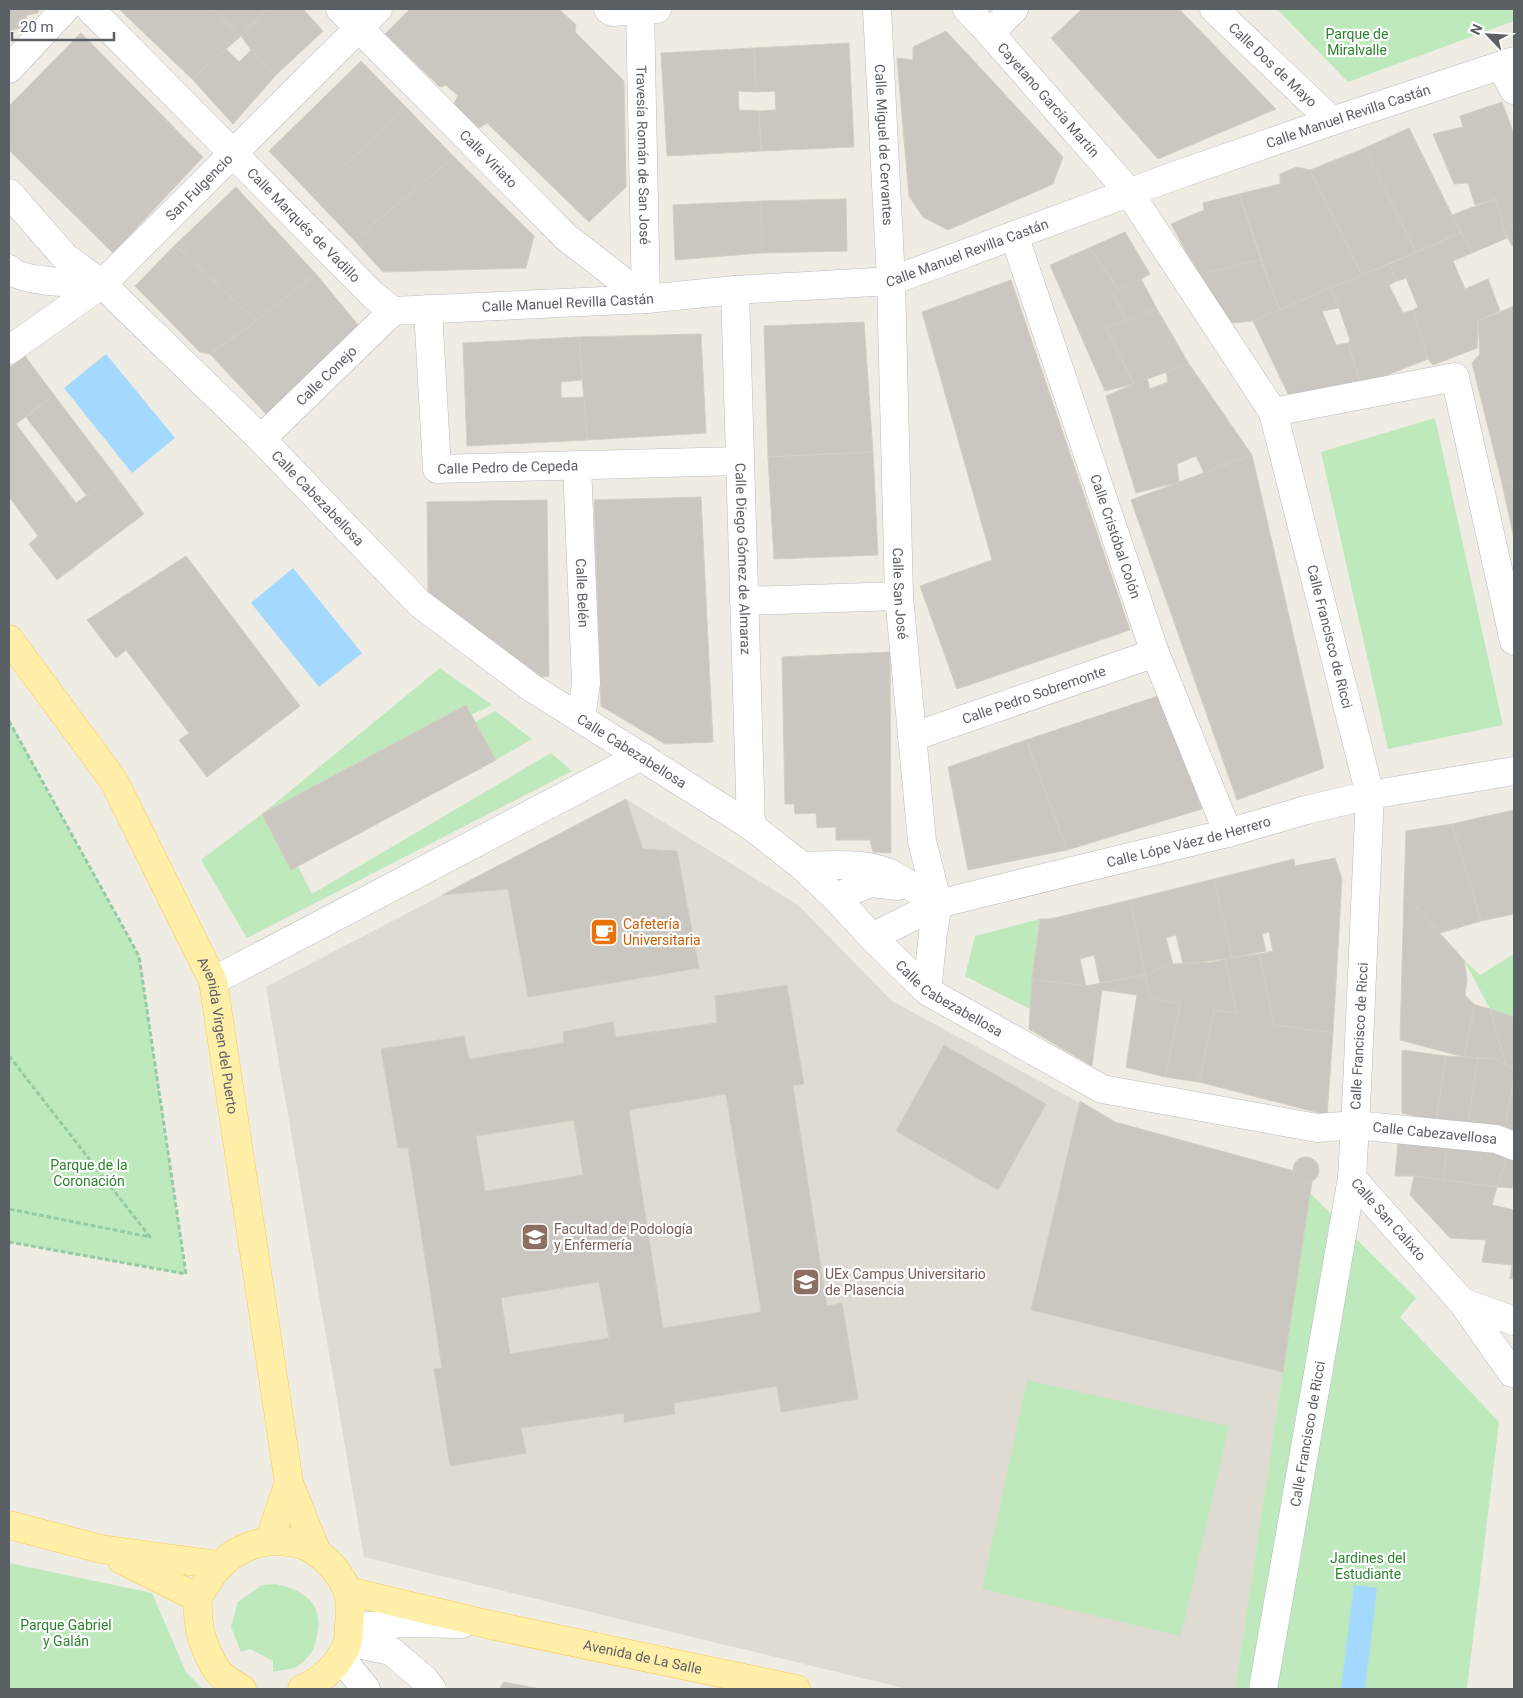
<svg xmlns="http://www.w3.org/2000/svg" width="1523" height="1698" font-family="Roboto,sans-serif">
<rect width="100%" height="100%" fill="#efece3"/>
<polygon fill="#dfdbd2" points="626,799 798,905 892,1001 1115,1122 1294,1171 1295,1175 1300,1181 1312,1182 1235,1689 907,1689 364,1557 266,987"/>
<g fill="#bee9bd">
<polygon points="1277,9 1514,9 1514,21 1348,82"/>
<polygon points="1435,418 1503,725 1388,749 1321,452"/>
<polygon points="440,668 492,705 471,715 466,705 262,814 291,869 298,866 312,894 551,753 572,771 247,938 201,860 262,814"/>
<polygon points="495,711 532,739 496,760 475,722"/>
<polygon points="9,721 139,956 186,1274 9,1242"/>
<polygon points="1040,919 1032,979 1030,1009 965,976 975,936"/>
<polygon points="1514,954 1514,1017 1490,1009 1464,960 1480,975"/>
<polygon points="1310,1193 1416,1298 1400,1317 1499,1422 1467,1689 1235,1689"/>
<polygon points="1027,1380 1229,1426 1181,1636 982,1589"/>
<polygon points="9,1563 152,1593 186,1672 203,1689 9,1689"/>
<path d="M276 1584C311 1592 326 1608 315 1644 313 1652 304 1663 296 1667 289 1670 280 1670 273 1672V1661L250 1649 241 1652 231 1627 238 1602 262 1585Z"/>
</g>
<g fill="#a3d9ff">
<polygon points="106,354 175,438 132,473 64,388"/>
<polygon points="293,568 362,653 319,687 251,603"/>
<polygon points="1354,1585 1377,1588 1365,1689 1341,1689"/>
</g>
<g fill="#cac7c0" stroke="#d4cec1" fill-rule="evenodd">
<polygon points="9,9 38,9 38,13 27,15 24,27 9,31"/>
<polygon points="119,9 213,9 241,36 192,79"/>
<polygon points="213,9 267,9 241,36"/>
<polygon points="267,9 303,9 323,31 276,75 251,50 241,36"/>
<polygon points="410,9 559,9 576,25 575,32 624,81 626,187 589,222 487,123 479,128 453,105 458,96 446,85 440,87 385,34"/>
<polygon points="1082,9 1179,9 1276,109 1158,159 1051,38"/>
<polygon points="946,31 1063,157 1053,184 948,230 923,217 909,196 897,58 913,60 913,47"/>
<polygon points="81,33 203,157 113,253 9,150 9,106"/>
<polygon points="849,43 854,147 761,151 759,111 776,110 775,91 756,92 754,48"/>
<polygon points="754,48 756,92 738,91 739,110 759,111 761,151 667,156 661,53"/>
<polygon points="226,49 239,62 251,50 276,75 233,124 192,79"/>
<polygon points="361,61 405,106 313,197 269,151"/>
<polygon points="1502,102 1514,134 1514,224 1504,230 1495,199 1475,205 1468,183 1454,184 1433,134 1463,127 1460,116"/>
<polygon points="405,106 454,157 354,240 313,197"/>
<polygon points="1409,128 1461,233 1416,252 1365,148"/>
<polygon points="1365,148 1416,252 1362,275 1310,170"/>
<polygon points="454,157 534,236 526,268 383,272 354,240"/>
<polygon points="1297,167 1310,170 1362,275 1279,310 1239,194 1280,184 1280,174"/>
<polygon points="236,187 316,274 256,321 175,245"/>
<polygon points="1239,194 1261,259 1199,275 1171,224 1204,210 1203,203"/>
<polygon points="846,199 847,251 762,253 761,201"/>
<polygon points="1495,199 1507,238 1472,253 1452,215"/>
<polygon points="761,201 762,253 675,260 673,205"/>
<polygon points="1514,224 1514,246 1512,246 1504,230"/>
<polygon points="1125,232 1150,274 1120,291 1089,248"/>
<polygon points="1461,233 1472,253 1453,261 1465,289 1488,279 1500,311 1478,321 1477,348 1433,365 1428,359 1413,310 1418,307 1406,278 1397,281 1389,264"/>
<polygon points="175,245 256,321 210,354 200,352 135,286"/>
<polygon points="1089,248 1120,291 1113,293 1127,321 1106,327 1134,384 1105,391 1050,265"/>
<polygon points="1261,259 1279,310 1253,321 1231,323 1199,275"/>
<polygon points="1389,264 1397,281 1389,285 1403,313 1413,310 1428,359 1361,385 1348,343 1350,340 1339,308 1330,288"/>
<polygon points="316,274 359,326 266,414 210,354 256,321"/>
<polygon points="1141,279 1157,309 1127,321 1113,293"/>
<polygon points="1011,280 1130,630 957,689 920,586 992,560 922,312"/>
<polygon points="1330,288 1339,308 1322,311 1336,345 1348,343 1361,385 1289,396 1253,321"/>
<polygon points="1514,306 1514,480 1502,483 1472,363 1480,354 1478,321"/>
<polygon points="1157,309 1189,364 1134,384 1106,327"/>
<polygon points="864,322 873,452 768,457 764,326"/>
<polygon points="701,334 706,433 587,440 579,337"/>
<polygon points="579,337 582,380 561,382 561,398 584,397 587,440 467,446 463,343"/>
<polygon points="25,356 54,395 16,424 76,503 115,475 144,514 57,580 29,544 38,536 9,497 9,368"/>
<polygon points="1189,364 1252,455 1204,473 1196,456 1177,464 1179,482 1136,493 1106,396 1147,378 1150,389 1168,382 1166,372"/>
<polygon points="54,395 115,475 87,496 26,417"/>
<polygon points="873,452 878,555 774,559 768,457"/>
<polygon points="1252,455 1324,768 1237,800 1131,500"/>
<polygon points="1514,480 1514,539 1502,483"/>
<polygon points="701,497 713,742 665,744 601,706 594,500"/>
<polygon points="547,500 549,676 540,677 428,594 427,502"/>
<polygon points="186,556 300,706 207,777 179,740 189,733 126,650 116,658 87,620"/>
<polygon points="890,652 891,853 873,852 870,840 836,840 836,827 817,828 816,813 795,814 794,804 785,804 782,657"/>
<polygon points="1161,695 1202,809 1067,850 1026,740"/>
<polygon points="466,705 496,760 291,870 262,814"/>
<polygon points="1026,740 1067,850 968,870 948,767"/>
<polygon points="626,799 643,849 677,851 699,968 528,997 508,889 442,895"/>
<polygon points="1514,810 1514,914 1481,921 1452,824"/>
<polygon points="1452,824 1481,921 1440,933 1404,893 1406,831"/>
<polygon points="1335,858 1342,879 1333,1033 1274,1025 1259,954 1273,951 1269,932 1262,934 1266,951 1225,959 1214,879 1294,859 1295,866"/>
<polygon points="1214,879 1232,958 1183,964 1176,935 1166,938 1173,964 1145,975 1130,900"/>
<polygon points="1404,893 1464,960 1467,979 1465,995 1475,1005 1464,1057 1400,1040"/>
<polygon points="1130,900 1145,975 1100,983 1094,955 1080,959 1086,986 1032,979 1040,919 1050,919"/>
<polygon points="1259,954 1274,1025 1333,1033 1327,1115 1199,1082 1214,1010 1237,1013 1225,959"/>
<polygon points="1225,959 1237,1013 1214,1010 1199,1082 1165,1077 1180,1005 1151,997 1145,975 1173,964 1213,962"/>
<polygon points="1145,975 1151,997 1180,1005 1165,1077 1126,1067 1137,995 1102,990 1086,986"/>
<polygon points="1032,979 1086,986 1102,990 1092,1066 1029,1029"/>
<path d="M787 985 804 1084 793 1086 827 1306 842 1303 858 1399 781 1412 777 1386 674 1403 675 1414 624 1422V1413L521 1428 526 1453 450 1466 434 1369 442 1368 408 1148H398L381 1049 464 1036 469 1059 564 1043 563 1032 613 1022 616 1037 717 1023 715 996ZM726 1094 761 1312 663 1328 629 1110ZM574 1120 583 1175 485 1191 476 1136ZM599 1282 609 1338 510 1354 501 1298Z"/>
<polygon points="1475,1005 1490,1009 1506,1065 1498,1059 1464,1057"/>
<polygon points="1490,1009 1514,1017 1514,1068 1506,1065"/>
<polygon points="944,1045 1046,1104 998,1190 896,1131"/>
<polygon points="1402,1050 1446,1056 1436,1121 1402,1113"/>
<polygon points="1446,1056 1478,1058 1468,1123 1436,1121"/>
<polygon points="1478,1058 1498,1059 1506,1065 1514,1068 1514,1078 1505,1127 1468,1123"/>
<polygon points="1513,1085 1514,1086 1514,1132 1505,1127"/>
<polygon points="1080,1101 1115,1122 1294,1171 1295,1175 1300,1181 1312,1182 1283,1372 1031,1310"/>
<polygon points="1398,1143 1447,1147 1443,1180 1414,1176 1395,1176"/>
<polygon points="1447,1147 1508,1155 1497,1187 1443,1180"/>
<polygon points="1508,1155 1514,1157 1514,1188 1497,1187"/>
<circle cx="1306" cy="1170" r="13"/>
<polygon points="1414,1176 1497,1187 1492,1205 1514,1210 1514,1279 1510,1279 1512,1265 1482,1262 1486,1240 1450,1238 1410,1195"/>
<polygon points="504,1682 541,1689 499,1689"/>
</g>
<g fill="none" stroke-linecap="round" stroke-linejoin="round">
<g stroke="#b8bbc0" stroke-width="29">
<g id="minor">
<path id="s1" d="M90 9 373 295 393 311"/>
<path id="s2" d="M340 9 566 237 646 299"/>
<polyline points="608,9 612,12 657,9"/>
<path id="s3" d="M877 9 891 281 899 596 922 841 938 904 933 933 927 991"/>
<path id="s4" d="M967 9 990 33 1129 192 1273 412 1370 795 1357 1087 1352 1178 1462 1302 1512 1373"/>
<path id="s5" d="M1214 9 1332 121"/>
<path id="s6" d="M640 10 646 299"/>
<polyline points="990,33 1014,9"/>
<polyline points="1501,66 1514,90"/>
<polyline points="9,69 65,9"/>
<path id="s7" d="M9 193 65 257 102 284 261 439 419 603 532 688 751 826 802 866 835 897 872 937 927 991 1102 1089 1317 1128 1355 1125 1496 1139 1514 1146"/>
<path id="s8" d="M1014 235 1155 653 1228 833"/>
<path d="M9 269C22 283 81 283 102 284"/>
<path id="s9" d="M735 290 751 826"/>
<path id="s10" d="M428 309 437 469 740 461"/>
<path id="s11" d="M393 311 646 299 735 290 891 281 1174 176 1332 121 1514 61"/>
<path id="s12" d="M9 350 102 284 378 9"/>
<polyline points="1273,412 1455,377 1514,641"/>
<path id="s13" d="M261 439 393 311"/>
<path id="s14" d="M577 465 586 683 581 718"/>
<polyline points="744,601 899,596"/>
<path id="s15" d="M912 737 1155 653"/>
<path d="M802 866C833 865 869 861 897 877 909 884 921 893 932 901"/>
<polyline points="835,897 871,883 898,886"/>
<path id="s16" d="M872 937 938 904 982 893 1228 833 1306 810 1370 795 1514 771"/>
<polyline points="213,981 641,756"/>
<polyline points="1462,1302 1514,1321"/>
<polyline points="349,1628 404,1623 462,1624"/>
<polyline points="348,1642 391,1651 425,1680 432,1689"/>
<polyline points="340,1657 366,1689"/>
<path id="s17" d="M1263 1689 1352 1178"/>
</g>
</g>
<g stroke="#fdc84e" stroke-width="29">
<g id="major">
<path id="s18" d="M9 639 114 781 213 981 289 1483 317 1553"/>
<polyline points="9,1525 101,1549 218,1565"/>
<polyline points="269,1541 289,1483"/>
<polyline points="122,1560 198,1598"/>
<path id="s19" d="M348 1591 491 1625 796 1689"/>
<path d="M242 1689C216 1675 213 1667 203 1641 199 1631 197 1610 198 1599 199 1594 204 1587 207 1583 224 1552 260 1535 294 1543 299 1544 304 1545 308 1547 318 1552 325 1559 332 1566 350 1587 352 1600 349 1626 349 1630 349 1636 348 1641 343 1661 321 1682 302 1689"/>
</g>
</g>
<g stroke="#95cba4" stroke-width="3" stroke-dasharray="5 2.5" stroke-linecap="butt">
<polyline points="9,721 139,956 186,1274 9,1242"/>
<polyline points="9,1056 150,1237 9,1209"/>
</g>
<use href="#minor" stroke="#fff" stroke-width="28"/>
<use href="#major" stroke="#ffefa8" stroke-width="28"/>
</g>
<defs>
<g id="cafe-square" transform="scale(1.4375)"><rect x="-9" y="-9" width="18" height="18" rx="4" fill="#e8710a" stroke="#fff"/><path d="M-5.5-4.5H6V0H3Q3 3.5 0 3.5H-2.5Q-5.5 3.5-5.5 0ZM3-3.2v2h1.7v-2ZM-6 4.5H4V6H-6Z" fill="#fff"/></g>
<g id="university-square" transform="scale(1.4375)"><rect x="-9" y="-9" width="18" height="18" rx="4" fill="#8d6e63" stroke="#fff"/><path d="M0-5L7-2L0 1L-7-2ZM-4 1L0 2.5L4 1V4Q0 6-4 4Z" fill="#fff"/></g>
</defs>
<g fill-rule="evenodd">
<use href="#cafe-square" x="604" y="932"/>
<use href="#university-square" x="535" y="1237"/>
<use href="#university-square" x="806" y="1282"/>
</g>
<g text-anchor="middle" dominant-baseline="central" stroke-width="4.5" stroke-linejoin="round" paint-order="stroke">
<g font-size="14" fill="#2d8230" stroke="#fff">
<text x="1357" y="34">Parque de<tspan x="1357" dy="16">Miralvalle</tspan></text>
<text x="89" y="1165">Parque de la<tspan x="89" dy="16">Coronación</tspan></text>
<text x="1368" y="1558">Jardines del<tspan x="1368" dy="16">Estudiante</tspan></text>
<text x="66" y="1625">Parque Gabriel<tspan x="66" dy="16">y Galán</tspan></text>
</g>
<g font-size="14" fill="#5b6065" stroke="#fff">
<text stroke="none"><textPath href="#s5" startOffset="81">Calle Dos de Mayo</textPath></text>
<text stroke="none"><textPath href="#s4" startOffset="122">Cayetano García Martín</textPath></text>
<text stroke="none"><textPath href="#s11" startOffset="985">Calle Manuel Revilla Castán</textPath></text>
<text stroke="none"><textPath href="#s3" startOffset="136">Calle Miguel de Cervantes</textPath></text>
<text stroke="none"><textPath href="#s6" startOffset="145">Travesía Román de San José</textPath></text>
<text stroke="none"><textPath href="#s2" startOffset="211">Calle Viriato</textPath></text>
<text stroke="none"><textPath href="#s12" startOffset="251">San Fulgencio</textPath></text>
<text stroke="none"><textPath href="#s1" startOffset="304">Calle Marqués de Vadillo</textPath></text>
<text stroke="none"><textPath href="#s11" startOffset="580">Calle Manuel Revilla Castán</textPath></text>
<text stroke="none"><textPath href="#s11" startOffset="175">Calle Manuel Revilla Castán</textPath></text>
<text stroke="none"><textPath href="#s13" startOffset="91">Calle Conejo</textPath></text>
<text stroke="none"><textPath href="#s10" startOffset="231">Calle Pedro de Cepeda</textPath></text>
<text stroke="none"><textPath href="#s7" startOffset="435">Calle Cabezabellosa</textPath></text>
<text stroke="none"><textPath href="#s8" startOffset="318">Calle Cristóbal Colón</textPath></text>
<text stroke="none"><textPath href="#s9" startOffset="269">Calle Diego Gómez de Almaraz</textPath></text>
<text stroke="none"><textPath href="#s14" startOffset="128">Calle Belén</textPath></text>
<text stroke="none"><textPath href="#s3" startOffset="585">Calle San José</textPath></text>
<text stroke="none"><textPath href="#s4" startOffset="739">Calle Francisco de Ricci</textPath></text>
<text stroke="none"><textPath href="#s15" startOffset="129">Calle Pedro Sobremonte</textPath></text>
<text stroke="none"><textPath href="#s7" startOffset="840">Calle Cabezabellosa</textPath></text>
<text stroke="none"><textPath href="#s16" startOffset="332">Calle Lópe Váez de Herrero</textPath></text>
<text stroke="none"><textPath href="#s7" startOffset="1245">Calle Cabezabellosa</textPath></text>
<text stroke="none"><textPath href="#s18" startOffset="454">Avenida Virgen del Puerto</textPath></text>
<text transform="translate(1359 1036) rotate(-87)">Calle Francisco de Ricci</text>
<text stroke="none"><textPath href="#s7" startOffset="1760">Calle Cabezavellosa</textPath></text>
<text stroke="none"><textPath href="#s4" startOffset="1341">Calle San Calixto</textPath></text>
<text stroke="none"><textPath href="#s17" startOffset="259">Calle Francisco de Ricci</textPath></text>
<text stroke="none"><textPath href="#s19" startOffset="302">Avenida de La Salle</textPath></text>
</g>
<g font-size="14" fill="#c56008" stroke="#fff" text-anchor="start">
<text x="623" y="924">Cafetería<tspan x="623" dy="16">Universitaria</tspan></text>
</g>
<g font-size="14" fill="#785e54" stroke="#fff" text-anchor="start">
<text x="554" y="1229">Facultad de Podología<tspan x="554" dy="16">y Enfermería</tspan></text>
<text x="825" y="1274">UEx Campus Universitario<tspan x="825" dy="16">de Plasencia</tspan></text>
</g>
</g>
<rect width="1523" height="1698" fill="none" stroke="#5b6065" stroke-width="20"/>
<g transform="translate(1488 35) rotate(295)" stroke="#ffffff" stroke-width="4" paint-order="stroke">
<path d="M0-4L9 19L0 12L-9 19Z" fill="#5b6065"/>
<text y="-8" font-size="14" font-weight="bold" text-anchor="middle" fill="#5b6065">N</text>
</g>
<path d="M12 32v8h102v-8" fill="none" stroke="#5b6065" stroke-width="2.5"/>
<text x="20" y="32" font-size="15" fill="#5b6065" stroke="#ffffff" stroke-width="4" paint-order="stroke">20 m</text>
</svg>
